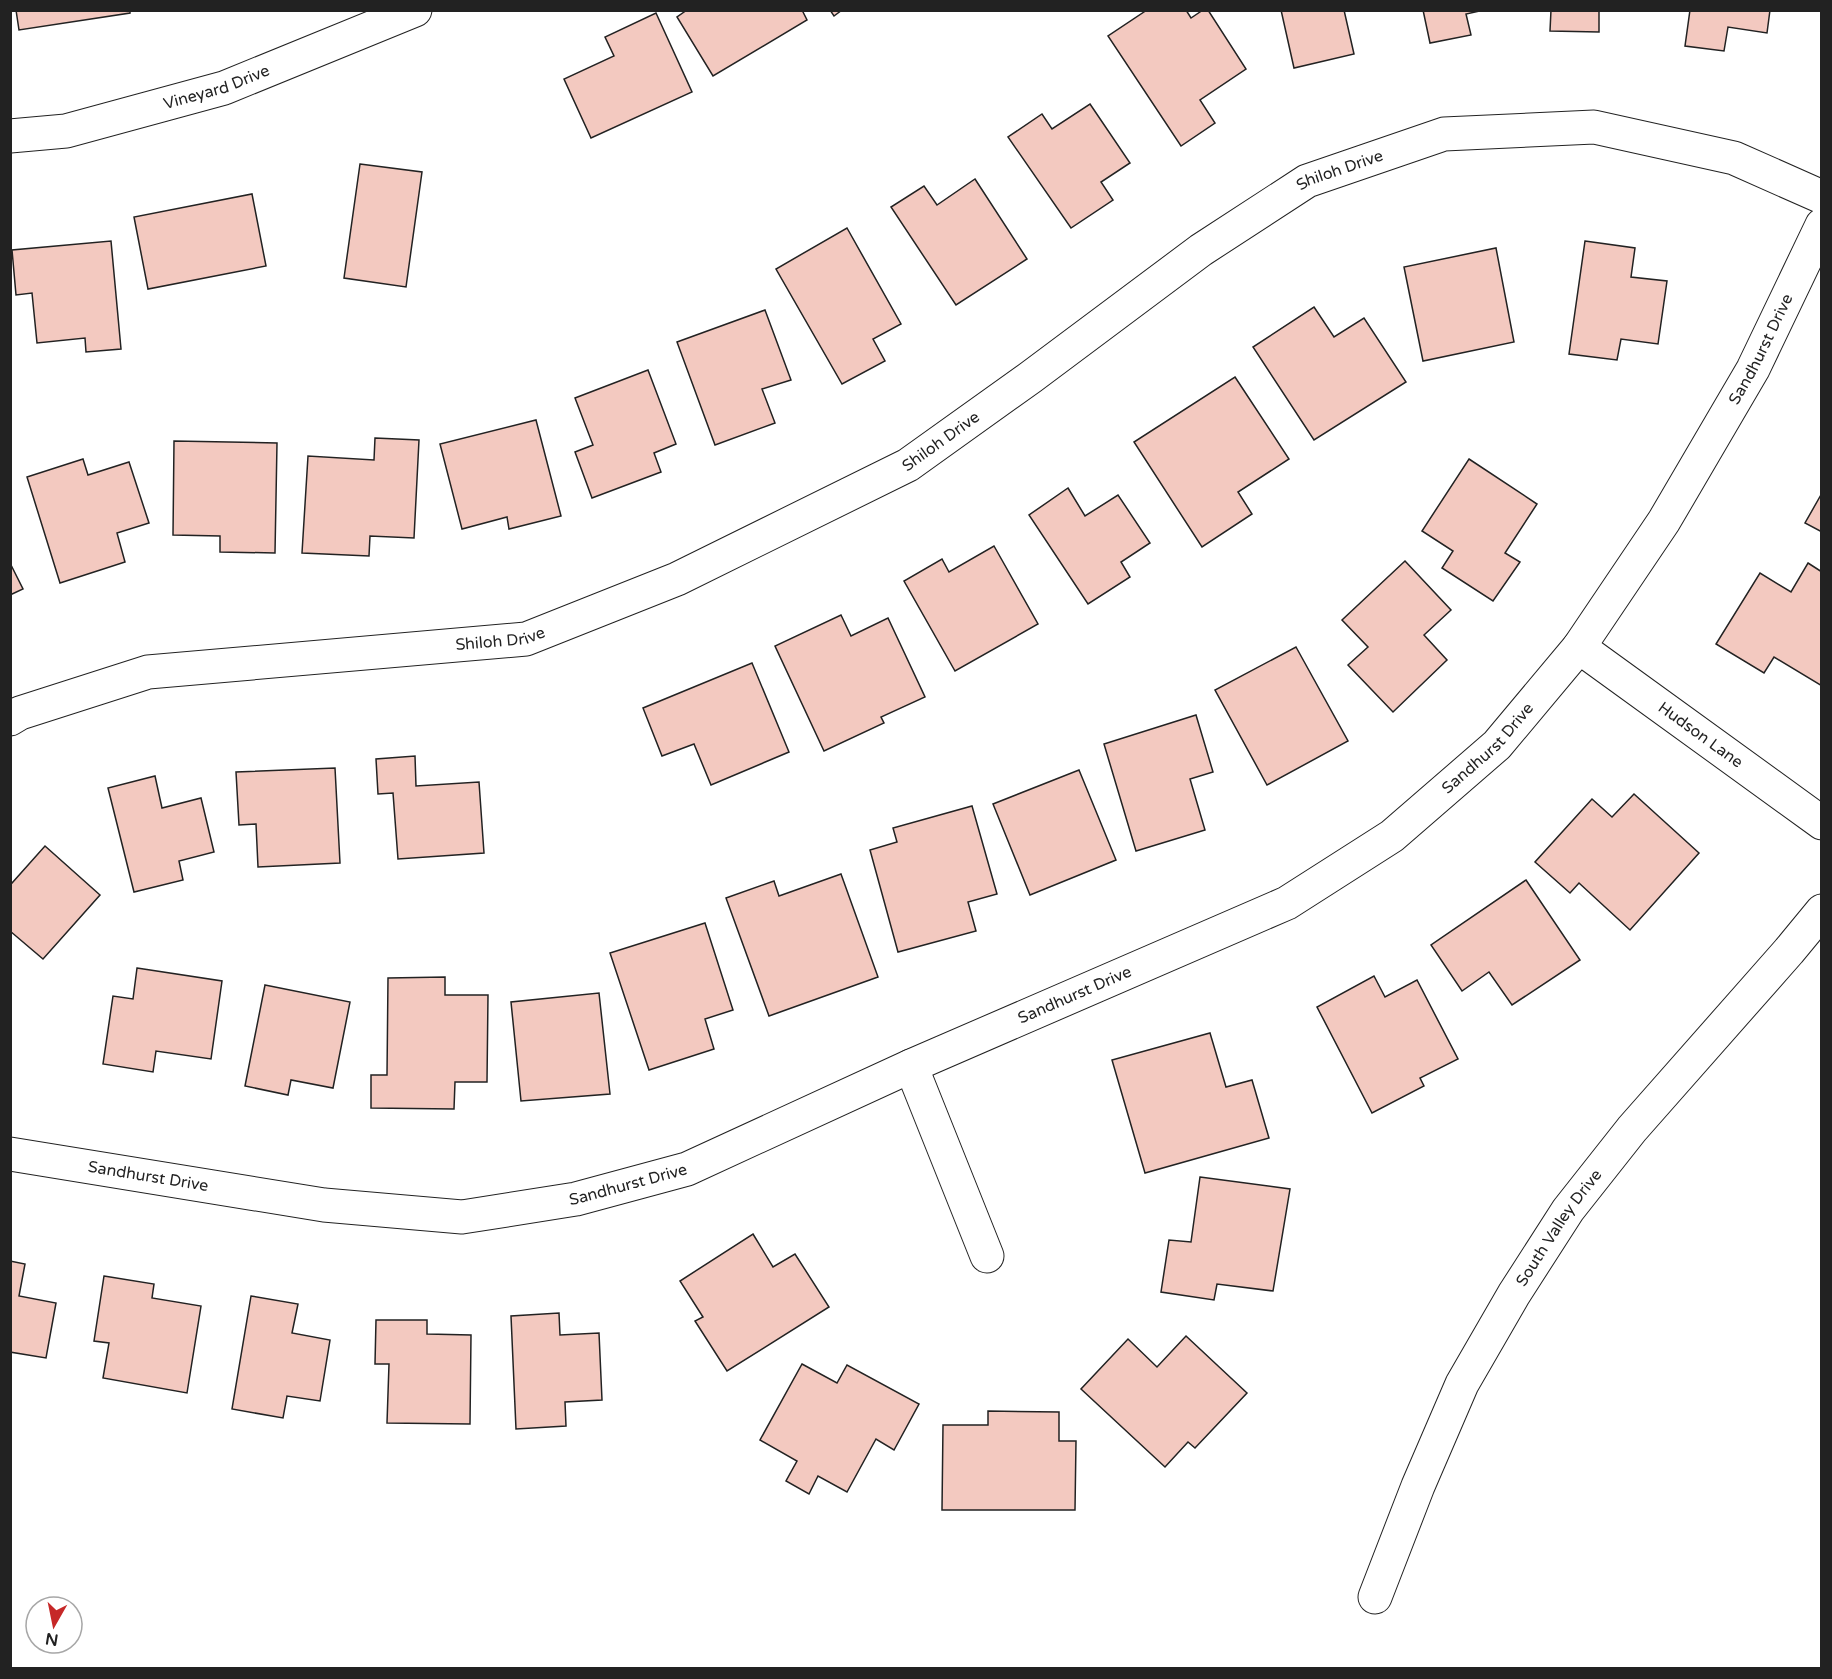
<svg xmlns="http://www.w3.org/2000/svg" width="1832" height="1679" font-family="'Varela Round',sans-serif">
<rect width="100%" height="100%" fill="#fff"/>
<g fill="#f3c9c0" stroke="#222" stroke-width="1.5">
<polygon points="16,10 130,10 130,13 19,30"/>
<polygon points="687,10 802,10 807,20 713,76 677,17"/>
<polygon points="830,10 842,10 834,16"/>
<polygon points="1147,10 1186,10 1191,18 1203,10 1208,10 1246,69 1200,100 1215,123 1181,146 1108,36"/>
<polygon points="1281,10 1344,10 1354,54 1294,68"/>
<polygon points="1423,10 1484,10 1466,14 1471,35 1430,43"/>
<polygon points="1551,10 1599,10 1599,32 1550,31"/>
<polygon points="1690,10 1770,10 1767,33 1728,27 1724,51 1685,46"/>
<polygon points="656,13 692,92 591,138 564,79 614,56 605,37"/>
<polygon points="1090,104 1130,163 1101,182 1113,200 1071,228 1008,137 1042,114 1052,129"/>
<polygon points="360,164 422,172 406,287 344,278"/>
<polygon points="975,179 1027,259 956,305 891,207 924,186 937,205"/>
<polygon points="252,194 266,266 148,289 134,217"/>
<polygon points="847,228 901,324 873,339 885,361 842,384 776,269"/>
<polygon points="111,241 121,349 86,352 85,338 37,343 32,293 16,295 12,250"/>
<polygon points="1585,241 1635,248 1631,277 1667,281 1658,344 1621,339 1617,360 1569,354"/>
<polygon points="1496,248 1514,342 1423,361 1404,267"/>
<polygon points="1314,307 1334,337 1364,318 1406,382 1314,440 1253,347"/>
<polygon points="765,310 791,380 762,389 775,423 715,445 677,342"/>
<polygon points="648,370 676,444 654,453 661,472 592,498 575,452 593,445 575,398"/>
<polygon points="1235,377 1289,459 1238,492 1252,514 1202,547 1134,442"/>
<polygon points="536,420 561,516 509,529 507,517 462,529 440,444"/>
<polygon points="375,438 419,440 414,538 370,536 369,556 302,553 308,456 374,460"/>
<polygon points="174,441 277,443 275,553 220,552 220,536 173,535"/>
<polygon points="83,459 88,475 129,462 149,523 117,533 125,562 60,583 27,477"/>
<polygon points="1469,459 1537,504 1505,553 1520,562 1493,601 1442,568 1453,551 1422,531"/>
<polygon points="1068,488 1085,516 1118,495 1150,543 1121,562 1130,577 1088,604 1029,515"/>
<polygon points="1822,493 1822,532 1805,523"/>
<polygon points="994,546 1038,624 955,671 904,581 942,559 949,572"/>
<polygon points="1405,561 1451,610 1424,635 1447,660 1393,712 1348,665 1368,647 1342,620"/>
<polygon points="10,563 23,589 10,595"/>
<polygon points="1808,563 1822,572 1822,686 1774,657 1764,673 1716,644 1760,573 1791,592"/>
<polygon points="841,615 851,636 888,618 925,697 881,717 884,723 824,751 775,646"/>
<polygon points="1296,647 1348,741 1267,785 1215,690"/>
<polygon points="752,663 789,752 711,785 694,744 662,756 643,708"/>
<polygon points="1196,715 1213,772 1190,779 1205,830 1136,851 1104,744"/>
<polygon points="415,756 416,786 479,782 484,853 398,859 393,793 378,794 376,759"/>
<polygon points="335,768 340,863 258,867 256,824 239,825 236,772"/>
<polygon points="1079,770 1116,860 1030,895 993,804"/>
<polygon points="155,776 162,808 201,798 214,852 179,861 183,880 134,892 108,788"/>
<polygon points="1634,794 1699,853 1630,930 1579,883 1570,893 1535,862 1592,799 1612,817"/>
<polygon points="972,806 997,894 968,902 976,931 898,952 870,850 897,842 893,828"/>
<polygon points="45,846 100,895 43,959 10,931 10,882 12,883"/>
<polygon points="841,874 878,977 769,1016 726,898 774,881 779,896"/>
<polygon points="1526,880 1580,960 1512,1005 1489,972 1462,991 1431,945"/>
<polygon points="705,923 733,1010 705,1019 714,1049 649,1070 610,953"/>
<polygon points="137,968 222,981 211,1059 156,1051 153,1072 103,1064 113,996 133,999"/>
<polygon points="1374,976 1385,997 1417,980 1458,1059 1420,1078 1424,1086 1372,1113 1317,1007"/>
<polygon points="445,977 445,995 488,995 487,1082 455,1082 454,1109 371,1108 371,1075 387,1075 388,978"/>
<polygon points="265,985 350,1002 333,1088 291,1080 288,1095 245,1086"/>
<polygon points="599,993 610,1094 521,1101 511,1002"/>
<polygon points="1210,1033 1226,1087 1252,1080 1269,1138 1145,1173 1112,1060"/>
<polygon points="1200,1177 1290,1189 1273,1291 1217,1284 1214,1300 1161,1292 1169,1240 1191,1242"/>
<polygon points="753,1234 773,1267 795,1254 829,1307 727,1371 695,1321 703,1317 680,1281"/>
<polygon points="10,1261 25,1264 19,1296 56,1303 46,1358 10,1352"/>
<polygon points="104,1276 154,1284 152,1298 201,1306 187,1393 103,1378 109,1343 94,1341"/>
<polygon points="251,1296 298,1304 292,1333 330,1340 320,1401 287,1396 283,1418 232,1409"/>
<polygon points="559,1313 560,1335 599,1333 602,1400 565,1402 566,1426 516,1429 511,1316"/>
<polygon points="376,1320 427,1320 427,1334 471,1335 470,1424 387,1423 389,1364 375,1364"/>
<polygon points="1186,1336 1247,1393 1195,1448 1188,1442 1165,1467 1081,1389 1128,1339 1157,1367"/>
<polygon points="802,1364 837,1383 847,1365 919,1404 894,1450 876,1439 847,1492 818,1476 809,1494 786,1481 797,1461 760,1440"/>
<polygon points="988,1411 1059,1412 1059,1441 1076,1441 1075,1510 942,1510 943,1425 988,1425"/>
</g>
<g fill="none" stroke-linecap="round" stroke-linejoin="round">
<g stroke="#222" stroke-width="35">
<g id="street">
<path id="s1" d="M10 136 66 131 224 88 415 10"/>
<path id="s2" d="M1579 647 1822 823"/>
<path id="s3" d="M10 719 20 713 148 672 526 639 677 579 908 465 1031 377 1201 250 1307 181 1444 134 1594 127 1734 158 1822 197"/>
<polyline points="911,1066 987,1256"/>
<path id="s4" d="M10 1154 324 1205 462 1217 576 1199 687 1169 911 1066 1287 903 1392 836 1497 745 1579 647 1664 521 1753 369 1822 225"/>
</g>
</g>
<g stroke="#222" stroke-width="35">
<g id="secondary">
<path id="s5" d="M1375 1597 1418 1486 1462 1384 1514 1294 1568 1210 1632 1129 1789 951 1822 911"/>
</g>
</g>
<use href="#street" stroke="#fff" stroke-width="33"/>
<use href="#secondary" stroke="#fff" stroke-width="33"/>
</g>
<g text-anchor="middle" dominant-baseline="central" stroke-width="4.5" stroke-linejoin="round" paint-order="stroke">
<g font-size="16" fill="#222" stroke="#fff">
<text stroke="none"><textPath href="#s1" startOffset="213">Vineyard Drive</textPath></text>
<text stroke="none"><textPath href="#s3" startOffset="1470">Shiloh Drive</textPath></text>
<text stroke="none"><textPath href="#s4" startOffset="2084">Sandhurst Drive</textPath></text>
<text stroke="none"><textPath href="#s3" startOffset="986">Shiloh Drive</textPath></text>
<text stroke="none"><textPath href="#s3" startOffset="500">Shiloh Drive</textPath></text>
<text stroke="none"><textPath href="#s2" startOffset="150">Hudson Lane</textPath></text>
<text stroke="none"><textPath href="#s4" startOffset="1598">Sandhurst Drive</textPath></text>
<text stroke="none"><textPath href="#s4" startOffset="1112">Sandhurst Drive</textPath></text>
<text stroke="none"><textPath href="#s4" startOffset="140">Sandhurst Drive</textPath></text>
<text stroke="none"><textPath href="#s4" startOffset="626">Sandhurst Drive</textPath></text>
<text stroke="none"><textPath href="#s5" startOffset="414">South Valley Drive</textPath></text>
</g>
</g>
<rect width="1832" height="1679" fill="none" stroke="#222222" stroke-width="24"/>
<g transform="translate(54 1625) rotate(189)"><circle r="28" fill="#ffffff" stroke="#a7a7a7" stroke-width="1.5"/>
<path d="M0-4.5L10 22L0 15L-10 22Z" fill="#c62828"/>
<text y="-9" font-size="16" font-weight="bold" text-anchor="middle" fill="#222222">N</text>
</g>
</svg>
